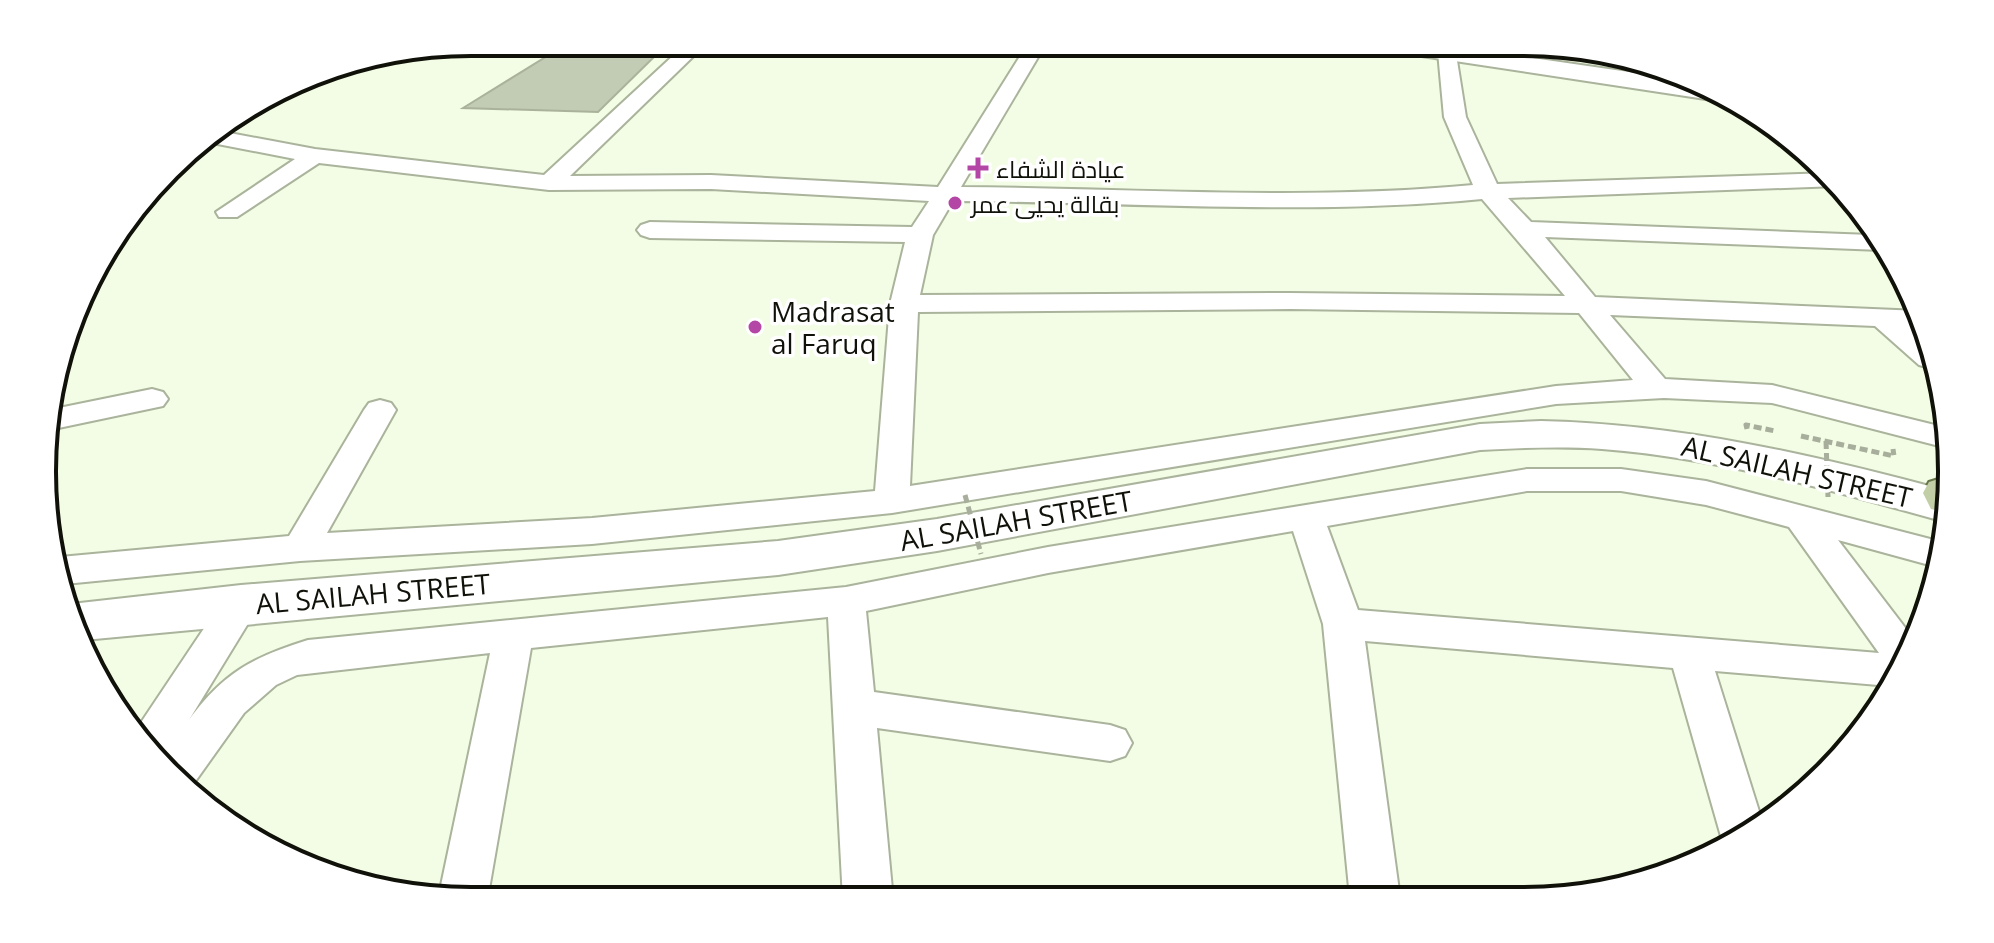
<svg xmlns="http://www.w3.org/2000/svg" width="1994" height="943" font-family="'Open Sans',Cairo,sans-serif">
<rect width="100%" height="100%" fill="#f3fce4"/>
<polygon fill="#c2cbb3" stroke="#aab29b" stroke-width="2" points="565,45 656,55 598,112 463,108"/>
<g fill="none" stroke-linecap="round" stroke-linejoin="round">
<g stroke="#aab39b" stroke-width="4">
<g id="minor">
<path d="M688 42H708L570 176 711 175 938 187 1029 42H1047L961 187C1132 188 1303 201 1473 185L1444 117 1438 52 1448 46 1455 48 1466 117 1497 184 1830 173 1838 186 1508 198 1531 222 1871 235 1881 250 1545 237 1595 297 1920 311 1923 328H1912L1926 340 1930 368 1919 365 1875 326 1610 315 1665 379 1772 385 1943 427 1947 448 1772 403 1664 398 1556 404 892 513 592 544 300 561 65 584 56 559 60 557 289 536 364 410 369 403 380 400 391 403 396 410 327 533 592 518 875 491 890 304 905 242 650 238 641 235 637 230 641 225 650 222 912 227 929 201 711 189 549 190 319 163 237 217H219L216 212 295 159 202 141 219 131 315 149 544 175ZM1482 199 1565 296 1290 293 920 295 933 235 953 201C1129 202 1306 216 1482 199ZM1290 309 1579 313 1633 380 1556 386 910 486 918 312Z"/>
<polygon points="1645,66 1664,70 1668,86 1665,90 1651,90"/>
<polygon points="152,389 163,392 168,399 163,406 49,430 49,410"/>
<path d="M1527 469H1621L1706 481 1938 541 1933 566 1838 540 1916 642 1890 686 1715 671 1763 824 1724 847 1673 668 1365 641 1400 898H1350L1323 624 1293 531 1048 573 866 611 874 692 1110 725 1125 730 1132 743 1125 756 1110 761 877 728 893 900H843L828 617 531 648 487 901 439 895 490 653 297 675 276 685 244 713 187 793 136 730 227 594 241 590 255 594 260 604 189 720C223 673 253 657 308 640L846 587 1048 547ZM1527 491H1621L1706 505 1789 527 1879 653 1358 610 1327 526Z"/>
</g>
</g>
<g stroke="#aab39b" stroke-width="4">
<polygon id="tertiary" points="1363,42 1423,42 1698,82 1721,97 1712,100 1375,49 1367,47"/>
</g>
<g stroke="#aab39b" stroke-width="4">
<path id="secondary" d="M1541 421C1680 424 1814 455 1948 491L1942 521C1830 490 1718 458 1602 449 1561 446 1521 448 1480 450L937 551 778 575 84 640 71 604 241 585 778 541 937 519 1480 424Z"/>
</g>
<g stroke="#687749" stroke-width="4">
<polygon id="primary" points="1948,476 1951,477 1944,512 1931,509 1923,493 1929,482"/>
</g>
<g stroke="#a7ae9b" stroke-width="5" stroke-dasharray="8 4" stroke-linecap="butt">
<polyline points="1747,429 1746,425 1775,431"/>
<polyline points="1801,436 1894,456 1893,449"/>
</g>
<use href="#minor" fill="#fff" fill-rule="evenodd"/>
<use href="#tertiary" fill="#fff" fill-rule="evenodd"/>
<use href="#secondary" fill="#fff" fill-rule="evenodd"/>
<use href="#primary" fill="#c1cea6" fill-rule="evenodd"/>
<g stroke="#a7ae9b" stroke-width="5" stroke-dasharray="8 4" stroke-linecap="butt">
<polyline points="1826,441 1828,497"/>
<polyline points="965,495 981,554"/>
</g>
</g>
<g fill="#b447a5" stroke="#fff" stroke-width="3">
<path d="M974 156h8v8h8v8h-8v8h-8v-8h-8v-8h8z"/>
<circle cx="955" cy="203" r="8"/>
<circle cx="755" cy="327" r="8"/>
</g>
<g text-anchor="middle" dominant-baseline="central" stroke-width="7" stroke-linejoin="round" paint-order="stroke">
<g font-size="24" fill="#10120a" stroke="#fff" text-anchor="start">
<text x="996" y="168">عيادة الشفاء</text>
<text x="971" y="203">بقالة يحيى عمر</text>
</g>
<g font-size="28" fill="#10120a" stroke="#fff" text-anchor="start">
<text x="771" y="311">Madrasat<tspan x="771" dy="32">al Faruq</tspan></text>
</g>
<g font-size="28" fill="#10120a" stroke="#fff">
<text transform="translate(1797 471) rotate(13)">AL SAILAH STREET</text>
<text transform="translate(1016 520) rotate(-10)">AL SAILAH STREET</text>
<text transform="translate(373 593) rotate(-5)">AL SAILAH STREET</text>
</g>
</g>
<path d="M0 0H1994V943H0ZM471 56H1523A415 415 0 0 1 1938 471V472A415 415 0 0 1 1523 887H471A415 415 0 0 1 56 472V471A415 415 0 0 1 471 56Z" fill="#fff" fill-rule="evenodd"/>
<path fill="none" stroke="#10120a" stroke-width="4" d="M471 56H1523A415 415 0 0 1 1938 471V472A415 415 0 0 1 1523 887H471A415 415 0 0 1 56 472V471A415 415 0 0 1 471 56Z"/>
</svg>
